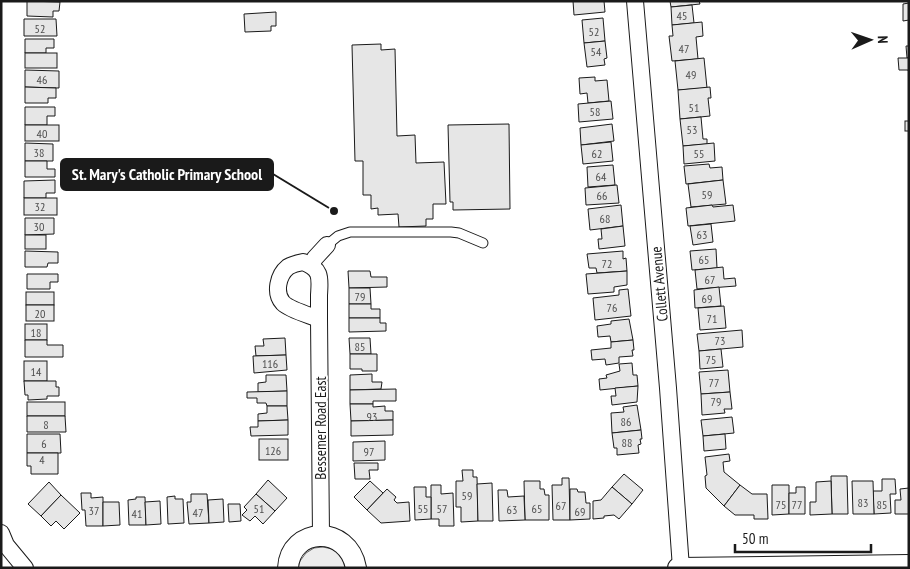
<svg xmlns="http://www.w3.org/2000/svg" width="910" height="569" font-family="'PT Sans Narrow',sans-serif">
<rect width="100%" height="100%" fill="#fff"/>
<polygon fill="#ededed" stroke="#6a6a6a" points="323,547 332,549 338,553 343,560 345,568 298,568 300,561 306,553 314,548"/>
<g fill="#e6e6e6" stroke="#1a1a1a">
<polygon points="27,1 60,2 59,11 53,11 53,17 27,16"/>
<polygon points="573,1 604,1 605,12 574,15"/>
<polygon points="670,1 699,1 700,4 671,7"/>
<polygon points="909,3 909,20 903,21 903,4"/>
<polygon points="692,5 694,23 672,25 671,7"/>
<polygon points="276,12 276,26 271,26 271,31 245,32 244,14"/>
<polygon points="603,18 605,41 584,43 582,20"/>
<polygon points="24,19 56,19 57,36 24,36"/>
<polygon points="702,22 703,36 696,37 698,59 672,61 669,36 673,36 672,25"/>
<polygon points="25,39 54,39 54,48 46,48 46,53 25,53"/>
<polygon points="605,41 607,58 604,59 605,65 587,67 584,43"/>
<polygon points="381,44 381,50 395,49 397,136 415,135 416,163 444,162 446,204 433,204 433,219 426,219 426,226 399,227 398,214 378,215 378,208 371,209 371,195 363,195 363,161 355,161 352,45"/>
<polygon points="906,46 909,46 909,58 907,58"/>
<rect x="25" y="53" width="32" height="15"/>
<polygon points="704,58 707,88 678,90 675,61"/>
<polygon points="898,58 909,58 909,73 908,70 899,70"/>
<polygon points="25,70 59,71 59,88 25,87"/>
<polygon points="595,77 595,81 607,80 609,101 588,103 587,93 580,94 579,78"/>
<polygon points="25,87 56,88 56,98 48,98 48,103 25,103"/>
<polygon points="710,87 711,98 708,98 710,116 680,119 678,90"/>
<polygon points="611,101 613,119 579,122 578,104"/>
<polygon points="25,107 55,107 55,116 47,116 47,125 25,125"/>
<polygon points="701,117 703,139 707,139 707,144 683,146 680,119"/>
<rect x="905" y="121" width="4" height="10"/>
<polygon points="509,124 510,209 453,210 453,202 450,202 448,125"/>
<polygon points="612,124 614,141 581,145 580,128"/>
<rect x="25" y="125" width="34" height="16"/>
<polygon points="611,142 613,161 583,164 581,145"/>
<polygon points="25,143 53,144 53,161 25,161"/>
<polygon points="714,143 715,161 684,164 683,146"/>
<polygon points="25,161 47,161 47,169 55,169 55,177 25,177"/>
<polygon points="709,164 710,168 722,167 723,180 686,184 684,166"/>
<polygon points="613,165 615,185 588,187 587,167"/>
<polygon points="55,180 55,193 46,193 46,198 24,198 24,181"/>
<polygon points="723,180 726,204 691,207 688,184"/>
<polygon points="617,185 619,203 586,205 585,188"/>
<rect x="24" y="198" width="33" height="17"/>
<polygon points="621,205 623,226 590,230 588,209"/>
<polygon points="712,205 713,207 733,205 735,221 688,226 686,208"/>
<polygon points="25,218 54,218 54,234 25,235"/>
<polygon points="711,224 713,242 693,245 690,226"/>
<polygon points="623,226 625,246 599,249 598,239 602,239 601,229"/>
<rect x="25" y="235" width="21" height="14"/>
<polygon points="716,249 717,268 692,270 690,251"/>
<polygon points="25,251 58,252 58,263 48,263 47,267 25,267"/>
<polygon points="623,251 623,259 626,258 627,271 597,273 596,268 589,268 587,254"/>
<polygon points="723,267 724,279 735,278 736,286 697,289 695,270"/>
<polygon points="348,271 370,271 371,277 387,277 387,287 349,288"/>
<polygon points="627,271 627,285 614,287 614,292 588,294 586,274"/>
<polygon points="27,274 58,274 58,282 50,282 50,289 27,289"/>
<polygon points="719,287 721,306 695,308 694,290"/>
<polygon points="349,288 370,288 371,304 349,304"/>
<polygon points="628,289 631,316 595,320 593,298 619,295 619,290"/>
<rect x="26" y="292" width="28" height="13"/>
<polygon points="349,304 371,304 371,309 380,309 380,318 349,318"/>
<rect x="26" y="305" width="28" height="16"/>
<polygon points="724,306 726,328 700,330 698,308"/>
<polygon points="349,318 380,318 380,323 386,323 386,331 349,332"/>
<polygon points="629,319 633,340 611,342 610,336 598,337 597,326 611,324 611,321"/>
<rect x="25" y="324" width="22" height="16"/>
<polygon points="742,330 743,347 699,351 697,334"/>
<polygon points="285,338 286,355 256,356 255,346 264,346 263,339"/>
<polygon points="349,338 370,338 371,354 350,354"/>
<polygon points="25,340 47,340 47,345 63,345 63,357 25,357"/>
<polygon points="633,340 634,350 632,350 633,356 619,357 619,363 606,365 605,359 592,360 591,350 611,348 611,342"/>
<polygon points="721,349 723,367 700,369 699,351"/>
<polygon points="350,354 377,354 377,371 362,371 362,369 350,369"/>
<polygon points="286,355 287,370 254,373 253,356"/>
<rect x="24" y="361" width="23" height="20"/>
<polygon points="632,363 633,375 637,375 638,386 600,390 599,379 607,378 606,375 620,371 619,364"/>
<polygon points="728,370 730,392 701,394 699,372"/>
<polygon points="372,374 372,382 382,382 381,389 350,390 350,375"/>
<polygon points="266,375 286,375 287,391 258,392 258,383 266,382"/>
<polygon points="24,381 56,381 56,387 59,387 59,396 47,396 47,399 28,400 28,395 25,395"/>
<polygon points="638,386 637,402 612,405 611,396 616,396 615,388"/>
<polygon points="396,389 396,401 373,401 373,404 350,404 350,390"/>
<polygon points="287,391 287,406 267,406 266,403 257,403 257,398 247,398 247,392"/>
<polygon points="730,392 732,409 724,409 725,413 702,415 701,394"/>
<rect x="27" y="402" width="38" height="14"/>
<polygon points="350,404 373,404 373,407 385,406 385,411 393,411 393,420 351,421"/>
<polygon points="637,405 641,430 612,433 611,413 624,412 623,407"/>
<polygon points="267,406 287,406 288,420 258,421 258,414 267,413"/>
<polygon points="27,416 65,416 66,432 27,432"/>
<polygon points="732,417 734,433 703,436 701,420"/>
<polygon points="288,420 288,435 251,436 250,427 258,427 258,421"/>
<polygon points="393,420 393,435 351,436 351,421"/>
<polygon points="641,430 642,439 640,439 641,444 638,445 639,453 617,455 617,448 614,448 612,433"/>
<polygon points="27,434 60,434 61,453 27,453"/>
<polygon points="725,434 726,449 704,451 703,436"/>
<rect x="259" y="439" width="29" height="21"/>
<polygon points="385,441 385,460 353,461 353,442"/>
<polygon points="27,453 58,453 58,474 31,474 31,466 27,466"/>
<polygon points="729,454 730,461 723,462 724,472 740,485 724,506 706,488 705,476 707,475 705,457"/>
<polygon points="354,463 378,463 378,470 369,470 370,479 355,479"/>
<polygon points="462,470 473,470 473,477 477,477 478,521 461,522 461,507 456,507 456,481 463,481"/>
<polygon points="624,474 643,490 632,504 612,487"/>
<polygon points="831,476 847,476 848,514 832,514"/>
<polygon points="562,478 569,478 570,520 553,520 552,485 562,485"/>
<polygon points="882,479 895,479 896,494 890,494 891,513 874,514 873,491 882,491"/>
<polygon points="268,480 287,498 275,511 256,494"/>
<polygon points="370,481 383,493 367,510 354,497"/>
<polygon points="524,481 540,481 540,489 544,489 545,495 549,495 549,520 525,520"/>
<polygon points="831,481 832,514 810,515 810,502 816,502 816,482"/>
<polygon points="852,481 873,481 874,514 853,514"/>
<polygon points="49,482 61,495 41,516 28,504"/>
<polygon points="492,483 493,521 478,521 477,484"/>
<polygon points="431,485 441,485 441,494 453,493 454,526 439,526 439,519 431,519"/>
<polygon points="740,485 752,494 767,494 768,519 754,519 754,515 735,515 724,506"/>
<polygon points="772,485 789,485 789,514 772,515"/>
<polygon points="414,487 426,487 426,497 431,497 431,519 415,520"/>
<polygon points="612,487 632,504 619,519 614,515 604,516 604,518 593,519 593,501 601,500"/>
<polygon points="796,487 805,487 805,514 789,514 789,493 796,493"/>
<polygon points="909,488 909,514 895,514 895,500 901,500 900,489"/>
<polygon points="387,489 396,497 394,500 397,503 409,502 410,521 381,523 367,510"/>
<polygon points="570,489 577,489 578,492 585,492 586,503 590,503 590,519 570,520"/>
<polygon points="498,490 507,490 508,497 524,496 525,520 499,521"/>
<polygon points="81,493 91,493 91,498 103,497 103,526 86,526 85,510 82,510"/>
<polygon points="191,494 207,494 209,523 189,524 187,502 191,502"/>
<polygon points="256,494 275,511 263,524 255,516 250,521 242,515 247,510 244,507"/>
<polygon points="61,495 80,513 64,529 56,521 51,526 41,516"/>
<polygon points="175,496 175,499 183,499 184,523 168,524 167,497"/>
<polygon points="136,497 145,497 146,525 129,525 128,500 136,499"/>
<polygon points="223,499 224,522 209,523 208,500"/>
<polygon points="160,501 161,524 146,525 145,502"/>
<polygon points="103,502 119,502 120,525 103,526"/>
<polygon points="228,504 240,504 241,521 229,522"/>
</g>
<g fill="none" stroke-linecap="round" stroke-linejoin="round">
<g stroke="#1a1a1a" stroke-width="11">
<polyline id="service" points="327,245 338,236 350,232 451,232 459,233 483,243"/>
</g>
<g stroke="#1a1a1a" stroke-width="18">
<g id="minor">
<polyline points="635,1 668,388 681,568"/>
<path d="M303 262C322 269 320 278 319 295 319 303 319 311 319 319 309 315 290 310 283 303 274 293 278 275 288 267 293 264 298 263 303 262Z"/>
<polyline points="311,265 315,258 327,245"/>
<polyline points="319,319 321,536"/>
<polyline points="1,533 6,545 25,568"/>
</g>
</g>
<g stroke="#1a1a1a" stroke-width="22">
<g id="tertiary">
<path d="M288 568C290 527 348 524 356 568"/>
<polyline points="678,568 909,565"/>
</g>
</g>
<use href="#service" stroke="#fff" stroke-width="9"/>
<use href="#minor" stroke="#fff" stroke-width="16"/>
<use href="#tertiary" stroke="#fff" stroke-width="20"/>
</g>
<g text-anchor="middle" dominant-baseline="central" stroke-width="4" stroke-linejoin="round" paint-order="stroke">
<g font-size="12" fill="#4d4d4d">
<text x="682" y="15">45</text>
<text x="40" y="28">52</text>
<text x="594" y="31">52</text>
<text x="684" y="48">47</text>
<text x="596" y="51">54</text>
<text x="691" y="74">49</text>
<text x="42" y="79">46</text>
<text x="694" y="107">51</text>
<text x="595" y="111">58</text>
<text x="692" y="129">53</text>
<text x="42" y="133">40</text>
<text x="39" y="152">38</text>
<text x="597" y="153">62</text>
<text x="699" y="153">55</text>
<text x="601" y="176">64</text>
<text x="707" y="194">59</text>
<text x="602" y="195">66</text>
<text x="40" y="206">32</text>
<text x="605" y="218">68</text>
<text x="39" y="226">30</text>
<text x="702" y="234">63</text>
<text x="704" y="259">65</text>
<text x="607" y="263">72</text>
<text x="710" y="279">67</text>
<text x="360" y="296">79</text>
<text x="707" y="298">69</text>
<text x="612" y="307">76</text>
<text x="40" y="313">20</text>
<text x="712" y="318">71</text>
<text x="36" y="332">18</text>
<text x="720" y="340">73</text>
<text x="360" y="346">85</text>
<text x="711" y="359">75</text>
<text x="270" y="363">116</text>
<text x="36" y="371">14</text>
<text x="714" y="382">77</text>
<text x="716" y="401">79</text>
<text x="372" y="416">93</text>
<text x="626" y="421">86</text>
<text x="46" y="424">8</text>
<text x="627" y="442">88</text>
<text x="44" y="443">6</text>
<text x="273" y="450">126</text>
<text x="369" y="451">97</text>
<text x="42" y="459">4</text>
<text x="467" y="495">59</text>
<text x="863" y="502">83</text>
<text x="781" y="504">75</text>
<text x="797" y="504">77</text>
<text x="882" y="504">85</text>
<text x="561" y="505">67</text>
<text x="259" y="508">51</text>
<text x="423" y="508">55</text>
<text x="442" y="508">57</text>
<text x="537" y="508">65</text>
<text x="512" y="509">63</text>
<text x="94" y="510">37</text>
<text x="580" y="511">69</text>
<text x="198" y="512">47</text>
<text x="137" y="513">41</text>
</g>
<g font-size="15" fill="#1a1a1a" stroke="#fff">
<text transform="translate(659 284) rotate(-95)">Collett Avenue</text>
<text transform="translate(320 428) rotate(-90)">Bessemer Road East</text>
</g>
</g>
<path fill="none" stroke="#1a1a1a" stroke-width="2" d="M334 211L273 174"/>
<circle fill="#1a1a1a" stroke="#fff" stroke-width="2" cx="334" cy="211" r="5"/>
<rect fill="#1a1a1a" stroke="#1a1a1a" stroke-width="2" x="61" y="159" width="212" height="31" rx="5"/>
<g font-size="16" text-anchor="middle" font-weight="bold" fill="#fff">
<text x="167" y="180">St. Mary's Catholic Primary School</text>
</g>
<rect width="910" height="569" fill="none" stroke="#1a1a1a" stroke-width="5"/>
<g transform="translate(870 40) rotate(88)" stroke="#ffffff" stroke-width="4" paint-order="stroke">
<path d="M0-4L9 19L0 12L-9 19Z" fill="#1a1a1a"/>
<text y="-8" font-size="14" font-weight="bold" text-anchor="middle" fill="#1a1a1a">N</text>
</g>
<path d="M735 544v8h136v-8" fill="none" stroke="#1a1a1a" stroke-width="2.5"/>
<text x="742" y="544" font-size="15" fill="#1a1a1a" stroke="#ffffff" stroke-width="4" paint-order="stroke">50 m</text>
</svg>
